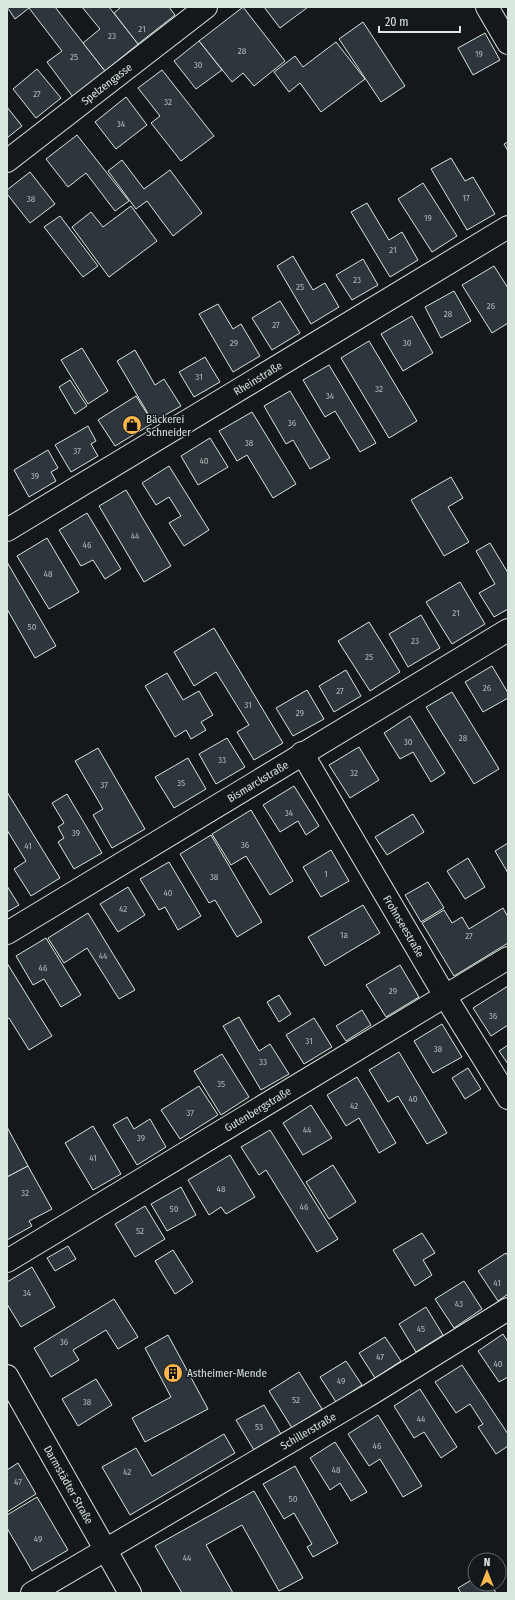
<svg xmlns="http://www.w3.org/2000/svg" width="515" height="1600" font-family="'Fira Sans Condensed',sans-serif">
<rect width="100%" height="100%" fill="#14181c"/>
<g fill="#2c363c" stroke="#d8e6dc">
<polygon points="7,7 55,7 105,71 73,97 47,62 62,51 29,8 15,19"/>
<polygon points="82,7 109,7 138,44 105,71 83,43 100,29"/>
<polygon points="121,7 169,7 175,15 138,44 114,13"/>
<polygon points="243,7 285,61 254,86 243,73 232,82 199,41"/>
<polygon points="264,7 308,7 280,28"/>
<polygon points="363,22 405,86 381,102 339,39"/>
<polygon points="485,33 500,60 473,75 458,48"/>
<polygon points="199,41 222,70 196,89 174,61"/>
<polygon points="336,42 365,79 321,112 300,83 289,92 274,72 295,56 303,67"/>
<polygon points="37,69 61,98 36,118 13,89"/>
<polygon points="162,70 214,136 181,161 151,123 160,116 138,88"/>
<polygon points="126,97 147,125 116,149 95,122"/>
<polygon points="7,107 22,126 7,138"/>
<polygon points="77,135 129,201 115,211 86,173 68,187 46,159"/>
<polygon points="508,142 508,151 504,144"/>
<polygon points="451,158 465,181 473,177 495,214 467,230 431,169"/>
<polygon points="122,160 144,189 170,170 202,213 173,236 147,201 136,209 108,171"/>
<polygon points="30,172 55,204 30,223 7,194 7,190"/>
<polygon points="423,183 457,236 432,252 398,199"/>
<polygon points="367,203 389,240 402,232 418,260 390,277 351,212"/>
<polygon points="131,206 157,241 109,277 72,227 91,212 103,227"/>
<polygon points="60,216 98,266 83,277 44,227"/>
<polygon points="293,256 313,290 325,283 339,307 311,324 277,266"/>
<polygon points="363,259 378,285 352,300 336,275"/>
<polygon points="494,266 508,288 508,323 492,333 462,285"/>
<polygon points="454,291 471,321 441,338 425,307"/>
<polygon points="280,301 300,333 272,350 252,318"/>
<polygon points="218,304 233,329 241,324 260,356 233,372 199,314"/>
<polygon points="412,316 433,353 403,371 381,334"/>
<polygon points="369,341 417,421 389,438 341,358"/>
<polygon points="82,348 108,391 88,404 61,360"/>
<polygon points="135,350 155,385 164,379 181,406 153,422 117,361"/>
<polygon points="205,357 220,382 194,397 179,372"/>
<polygon points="329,365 376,443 360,452 335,411 325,417 303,380"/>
<polygon points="70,380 87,406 75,414 59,387"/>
<polygon points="290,391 330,458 310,469 293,440 286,444 264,406"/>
<polygon points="136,396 153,423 115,446 98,420"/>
<polygon points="252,412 296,484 273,498 247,455 237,461 219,431"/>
<polygon points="88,426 96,441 91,444 98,456 71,472 55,445"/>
<polygon points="210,438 228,467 198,485 181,456"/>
<polygon points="48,450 58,468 51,472 56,481 29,497 14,470"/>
<polygon points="169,466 209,530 184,546 169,523 181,516 169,497 156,505 142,483"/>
<polygon points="451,477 463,498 448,507 469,542 444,556 411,500"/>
<polygon points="126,490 171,566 144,582 99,506"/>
<polygon points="87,513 121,569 105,579 93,560 81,566 59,530"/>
<polygon points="47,538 79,592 49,609 17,556"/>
<polygon points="490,543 508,573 508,609 494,617 479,593 495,584 476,551"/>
<polygon points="7,562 56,646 35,658 7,609"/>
<polygon points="460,582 485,624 452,644 426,602"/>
<polygon points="421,615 440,648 408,667 389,634"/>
<polygon points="369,622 400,672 370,691 338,641"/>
<polygon points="214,628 283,743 254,760 237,732 249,725 216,672 194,686 174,652"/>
<polygon points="492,666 508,693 508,698 483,712 465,682"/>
<polygon points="346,670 361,696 334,712 319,686"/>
<polygon points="167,673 183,700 199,691 213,715 201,722 206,730 191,739 186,730 175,737 145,686"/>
<polygon points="307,690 324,719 293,736 276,708"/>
<polygon points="452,692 499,769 474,784 426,707"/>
<polygon points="410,716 445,773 431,782 413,752 400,759 384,733"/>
<polygon points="227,738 245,767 216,784 199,754"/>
<polygon points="359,747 379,780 350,798 329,765"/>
<polygon points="98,748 145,829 112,848 93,815 103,809 75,761"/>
<polygon points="188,758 206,789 174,808 155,777"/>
<polygon points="294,786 319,826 306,835 298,821 280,832 263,805"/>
<polygon points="7,792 60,878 31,896 14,869 26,861 7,830"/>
<polygon points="67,794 102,853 74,869 58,842 64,838 58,827 64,823 52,803"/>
<polygon points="251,810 293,881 270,895 246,856 231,865 212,834"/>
<polygon points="413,814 424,832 387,855 375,837"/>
<polygon points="211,835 262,922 237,937 215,900 209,903 180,854"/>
<polygon points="508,843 508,873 495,851"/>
<polygon points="331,850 349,881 321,897 303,867"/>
<polygon points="468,858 485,887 465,899 447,871"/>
<polygon points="169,862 201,916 178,930 165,907 159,910 140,879"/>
<polygon points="428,882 444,908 421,922 405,895"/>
<polygon points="7,886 19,905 7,912"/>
<polygon points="128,887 145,915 118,932 100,904"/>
<polygon points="363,905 380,933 325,966 308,937"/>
<polygon points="503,908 508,917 508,943 454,976 422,923 444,910 452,923 462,917 469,929"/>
<polygon points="88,913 135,990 119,999 87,948 64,963 48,938"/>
<polygon points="46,938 81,995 61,1007 44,979 33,985 16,956"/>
<polygon points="7,963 52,1036 29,1050 9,1018 7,1019"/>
<polygon points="400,965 419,997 386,1017 366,985"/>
<polygon points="508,986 508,1025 491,1036 473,1008"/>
<polygon points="279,995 291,1014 279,1022 267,1002"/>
<polygon points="362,1010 371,1025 346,1041 336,1026"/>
<polygon points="239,1017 259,1051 270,1044 289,1074 261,1090 223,1026"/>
<polygon points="314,1018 332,1047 304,1064 286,1035"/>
<polygon points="442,1024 462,1057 433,1073 414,1041"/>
<polygon points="508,1045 508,1064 499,1051"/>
<polygon points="399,1052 447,1133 427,1144 398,1096 388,1102 369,1070"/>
<polygon points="222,1054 249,1097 221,1115 194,1071"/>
<polygon points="468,1068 481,1089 465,1099 452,1078"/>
<polygon points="357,1077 396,1143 379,1153 359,1118 346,1126 327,1095"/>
<polygon points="199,1086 218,1115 180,1139 161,1110"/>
<polygon points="311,1105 332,1138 303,1155 283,1123"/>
<polygon points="127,1117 134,1129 150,1119 166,1147 137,1165 113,1125"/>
<polygon points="93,1126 121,1174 93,1190 65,1143"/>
<polygon points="7,1127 28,1166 7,1177"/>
<polygon points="270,1130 338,1239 317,1252 266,1170 259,1175 241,1147"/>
<polygon points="230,1155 255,1197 226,1214 221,1207 209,1215 188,1180"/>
<polygon points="333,1165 356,1202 329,1219 306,1182"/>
<polygon points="28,1166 52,1209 29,1221 32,1226 7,1240 7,1177"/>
<polygon points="181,1187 196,1215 167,1231 151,1204"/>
<polygon points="145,1206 165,1239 135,1257 115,1224"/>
<polygon points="422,1233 435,1253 423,1260 432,1275 415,1286 393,1250"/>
<polygon points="68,1246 76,1259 55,1271 47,1258"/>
<polygon points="173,1250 193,1282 175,1294 155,1261"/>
<polygon points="506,1253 508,1256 508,1294 498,1301 478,1271"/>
<polygon points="32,1267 55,1307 21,1327 7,1304 7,1282"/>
<polygon points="464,1281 482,1309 454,1328 435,1299"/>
<polygon points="114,1299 138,1337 118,1349 106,1330 73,1350 79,1360 51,1377 34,1348"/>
<polygon points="426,1307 443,1335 416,1352 399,1324"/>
<polygon points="503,1334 508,1342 508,1377 499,1382 478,1351"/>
<polygon points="168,1335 208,1409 145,1442 132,1418 171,1397 145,1348"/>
<polygon points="385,1337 401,1361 375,1378 359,1353"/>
<polygon points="346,1361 362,1385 336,1402 320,1377"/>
<polygon points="462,1365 508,1434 508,1446 496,1454 478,1427 483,1424 470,1404 456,1413 435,1382"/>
<polygon points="299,1372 322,1409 292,1428 269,1391"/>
<polygon points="96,1379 112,1405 78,1426 62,1399"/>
<polygon points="420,1389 457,1447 441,1458 424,1432 414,1438 394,1406"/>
<polygon points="264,1405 281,1434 254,1450 236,1420"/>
<polygon points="378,1415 422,1486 403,1497 380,1459 369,1466 348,1434"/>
<polygon points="224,1434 235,1453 130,1515 102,1467 136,1448 152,1476"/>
<polygon points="335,1442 367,1492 351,1501 340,1483 330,1490 310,1458"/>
<polygon points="18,1463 36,1494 7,1512 7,1470"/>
<polygon points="295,1466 338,1543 313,1557 307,1547 312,1544 294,1513 284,1519 263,1484"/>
<polygon points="254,1491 303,1578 279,1591 242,1525 206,1545 233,1593 182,1593 155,1546"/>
<polygon points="37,1497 68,1550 32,1571 7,1528 7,1515"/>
<polygon points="475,1578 475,1584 491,1584 496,1593 461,1593 458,1588"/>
</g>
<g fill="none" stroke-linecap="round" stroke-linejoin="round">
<g stroke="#d8e6dc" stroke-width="24">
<g id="minor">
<polyline points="487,7 508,43"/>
<path id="s1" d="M7 161 206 7"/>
<path id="s2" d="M7 530 508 227"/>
<path id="s3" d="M302 753 445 996 508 1098"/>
<path id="s4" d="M7 933 508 630"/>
<path id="s5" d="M7 1261 508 958"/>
<path id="s6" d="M32 1593 366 1397 508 1309"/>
</g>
</g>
<g stroke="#d8e6dc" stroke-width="24">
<g id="major">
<path id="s7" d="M7 1376 130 1593"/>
</g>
</g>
<use href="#minor" stroke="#14181c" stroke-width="22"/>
<use href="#major" stroke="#14181c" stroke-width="22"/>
</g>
<defs>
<g id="shop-disc" transform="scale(1)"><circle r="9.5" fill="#ffb74d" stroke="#14181c"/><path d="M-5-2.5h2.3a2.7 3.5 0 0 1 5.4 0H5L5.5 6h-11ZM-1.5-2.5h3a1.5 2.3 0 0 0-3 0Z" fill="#111"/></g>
<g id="building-disc" transform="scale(1)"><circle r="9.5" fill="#ffb74d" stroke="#14181c"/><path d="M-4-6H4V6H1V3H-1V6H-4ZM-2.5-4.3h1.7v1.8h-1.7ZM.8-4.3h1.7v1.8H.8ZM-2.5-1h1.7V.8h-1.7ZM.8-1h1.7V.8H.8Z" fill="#111"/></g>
</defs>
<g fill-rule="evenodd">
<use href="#shop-disc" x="132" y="425"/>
<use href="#building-disc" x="173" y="1373"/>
</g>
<g text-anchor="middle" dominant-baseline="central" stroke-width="3" stroke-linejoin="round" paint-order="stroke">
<g font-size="9" fill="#adbab4">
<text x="142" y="29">21</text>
<text x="112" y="36">23</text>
<text x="242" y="51">28</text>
<text x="479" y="54">19</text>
<text x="74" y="57">25</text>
<text x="198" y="65">30</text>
<text x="37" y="94">27</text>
<text x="168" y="102">32</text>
<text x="121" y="124">34</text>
<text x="466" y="198">17</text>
<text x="31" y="199">38</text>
<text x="428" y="218">19</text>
<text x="393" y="250">21</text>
<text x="357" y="280">23</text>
<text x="300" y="287">25</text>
<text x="491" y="306">26</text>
<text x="448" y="314">28</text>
<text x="276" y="325">27</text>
<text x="234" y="343">29</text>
<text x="407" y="343">30</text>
<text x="199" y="377">31</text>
<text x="379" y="389">32</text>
<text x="330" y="396">34</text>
<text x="292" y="423">36</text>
<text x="249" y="443">38</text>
<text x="77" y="451">37</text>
<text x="204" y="461">40</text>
<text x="35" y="476">39</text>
<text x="135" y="536">44</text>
<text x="87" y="545">46</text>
<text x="48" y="574">48</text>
<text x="456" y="613">21</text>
<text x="32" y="627">50</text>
<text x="415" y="641">23</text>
<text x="369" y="657">25</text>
<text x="487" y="688">26</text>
<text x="340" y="691">27</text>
<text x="248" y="705">31</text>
<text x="300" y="713">29</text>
<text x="463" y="738">28</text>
<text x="408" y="742">30</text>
<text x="222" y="760">33</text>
<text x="354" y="773">32</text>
<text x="181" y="783">35</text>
<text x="104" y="785">37</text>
<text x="289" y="813">34</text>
<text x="76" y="833">39</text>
<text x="245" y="845">36</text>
<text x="28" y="846">41</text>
<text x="326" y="874">1</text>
<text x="214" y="877">38</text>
<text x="168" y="893">40</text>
<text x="123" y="909">42</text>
<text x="344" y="935">1a</text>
<text x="469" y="936">27</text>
<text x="103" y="956">44</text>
<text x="43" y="968">46</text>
<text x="393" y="991">29</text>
<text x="493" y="1016">36</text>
<text x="309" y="1041">31</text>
<text x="438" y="1049">38</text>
<text x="263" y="1062">33</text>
<text x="221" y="1084">35</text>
<text x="413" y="1099">40</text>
<text x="354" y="1106">42</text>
<text x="190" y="1113">37</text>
<text x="307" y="1130">44</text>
<text x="141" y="1138">39</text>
<text x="93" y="1158">41</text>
<text x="221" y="1189">48</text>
<text x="25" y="1193">32</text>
<text x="304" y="1207">46</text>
<text x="174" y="1209">50</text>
<text x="140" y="1231">52</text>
<text x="497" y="1283">41</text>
<text x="27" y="1293">34</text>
<text x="459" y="1304">43</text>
<text x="421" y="1329">45</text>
<text x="64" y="1342">36</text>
<text x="380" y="1357">47</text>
<text x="498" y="1364">40</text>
<text x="341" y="1381">49</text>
<text x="296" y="1400">52</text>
<text x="87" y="1402">38</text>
<text x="421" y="1419">44</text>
<text x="259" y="1427">53</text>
<text x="377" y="1446">46</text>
<text x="336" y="1470">48</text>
<text x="127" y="1472">42</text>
<text x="18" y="1482">47</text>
<text x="293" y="1499">50</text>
<text x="38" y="1539">49</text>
<text x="187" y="1558">44</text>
</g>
<g font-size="11" fill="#d8e6dc" stroke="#14181c">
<text stroke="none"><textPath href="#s1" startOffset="126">Spelzengasse</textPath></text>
<text stroke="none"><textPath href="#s2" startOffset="293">Rheinstraße</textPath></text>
<text stroke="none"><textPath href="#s4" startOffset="293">Bismarckstraße</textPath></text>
<text stroke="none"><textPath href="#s3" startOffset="201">Frohnseestraße</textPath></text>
<text stroke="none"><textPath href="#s5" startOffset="293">Gutenbergstraße</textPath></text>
<text stroke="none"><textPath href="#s6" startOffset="320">Schillerstraße</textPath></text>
<text stroke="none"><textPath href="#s7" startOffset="125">Darmstädter Straße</textPath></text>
</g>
<g font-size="11" fill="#d8e6dc" stroke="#14181c" text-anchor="start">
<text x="146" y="419">Bäckerei<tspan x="146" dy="13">Schneider</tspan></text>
<text x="187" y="1373">Astheimer-Mende</text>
</g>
</g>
<rect width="515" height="1600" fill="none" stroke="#d8e6dc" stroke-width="16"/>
<g transform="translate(487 1572)"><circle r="19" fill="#14181c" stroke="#626a69"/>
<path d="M0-3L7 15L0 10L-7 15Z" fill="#ffb74d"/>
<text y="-6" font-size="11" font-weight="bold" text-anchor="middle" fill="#d8e6dc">N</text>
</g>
<path d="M379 26v6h81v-6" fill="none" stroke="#d8e6dc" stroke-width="2"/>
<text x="385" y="26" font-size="12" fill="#d8e6dc" stroke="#14181c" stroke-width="3" paint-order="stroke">20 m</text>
</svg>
